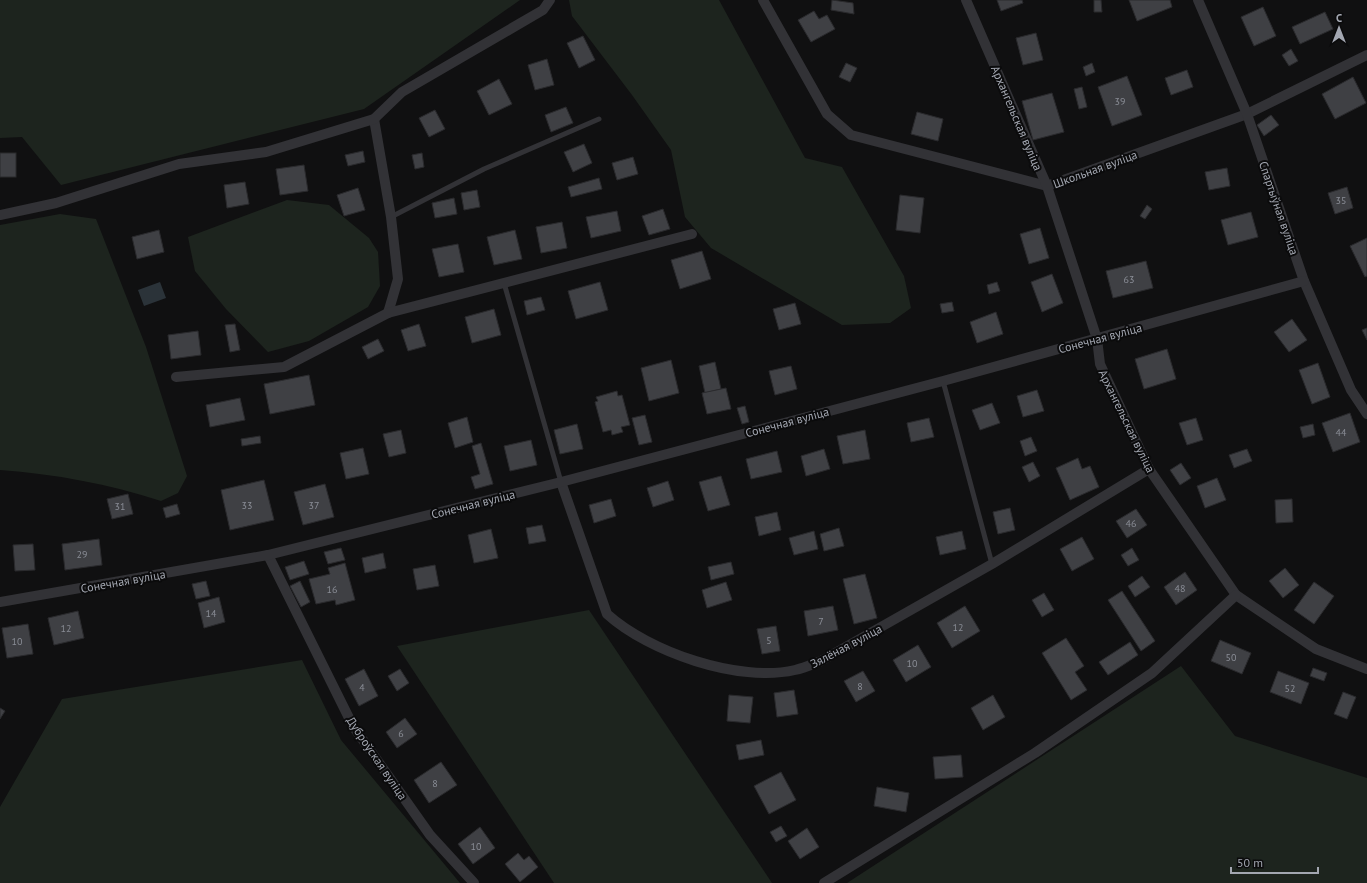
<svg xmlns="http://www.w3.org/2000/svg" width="1367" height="883" font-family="'PT Sans',sans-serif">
<rect width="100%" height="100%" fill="#101011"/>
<g fill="#1d241e">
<polygon points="0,0 520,0 364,109 61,185 22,137 0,138"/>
<polygon points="569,0 719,0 805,158 842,167 904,276 911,308 890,323 842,325 711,248 685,217 671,150 632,95 572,16"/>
<polygon points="287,200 329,205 369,238 378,252 380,286 368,307 309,341 268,352 226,309 195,271 188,237"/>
<path d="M60 214 96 219 146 347 187 476 178 493 161 501C109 484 55 474 0 470V225Z"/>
<polygon points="589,610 772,883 554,883 397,646"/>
<polygon points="302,660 341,740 460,883 0,883 0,807 62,699"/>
<polygon points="1181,666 1235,736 1367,778 1367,883 847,883"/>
</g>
<polygon fill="#2b3339" points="160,282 166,298 144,306 138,290"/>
<g fill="#3f4044" stroke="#2a2a2d">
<polygon points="832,0 853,3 854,14 831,10"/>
<polygon points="997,0 1022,0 1023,3 1001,11"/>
<polygon points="1094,0 1101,0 1102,12 1094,12"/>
<polygon points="1129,0 1170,0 1172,7 1137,21"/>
<polygon points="1263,7 1276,36 1254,46 1241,17"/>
<polygon points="814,11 819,19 827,15 835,29 811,42 798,20"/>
<polygon points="1325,12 1333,29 1300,44 1292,27"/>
<polygon points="1036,33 1043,60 1023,65 1016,38"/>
<polygon points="583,36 595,60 579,68 567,43"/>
<polygon points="1291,49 1298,61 1289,66 1282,55"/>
<polygon points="547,59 554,85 535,90 528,65"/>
<polygon points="846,63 857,68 850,82 839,77"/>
<polygon points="1092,63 1095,72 1086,76 1083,67"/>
<polygon points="1187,70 1193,87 1171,95 1165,78"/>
<polygon points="1127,76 1142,115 1112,126 1098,87"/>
<polygon points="1353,77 1366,103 1335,119 1322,94"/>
<polygon points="499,79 512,104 489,115 477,91"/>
<polygon points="1082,87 1087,107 1079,109 1074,89"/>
<polygon points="1052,93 1064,132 1033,140 1022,101"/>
<polygon points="566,107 573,123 551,132 545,115"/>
<polygon points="435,110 445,129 429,137 419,118"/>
<polygon points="917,112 943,119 938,141 911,134"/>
<polygon points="1271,115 1279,125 1264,136 1257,125"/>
<polygon points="584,144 592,163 573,172 564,152"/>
<polygon points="363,151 365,162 348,166 345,155"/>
<rect x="0" y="153" width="16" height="24"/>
<polygon points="422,153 424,167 415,169 412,155"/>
<polygon points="633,157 638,174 617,180 612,163"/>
<polygon points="304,165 308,191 280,195 276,169"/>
<polygon points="1227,168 1230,186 1209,190 1205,172"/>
<polygon points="599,178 602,189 571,197 568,187"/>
<polygon points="245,182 249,204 227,208 224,185"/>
<polygon points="1347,187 1353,208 1335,214 1328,193"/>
<polygon points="358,188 365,210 344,216 337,195"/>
<polygon points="477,190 480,207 464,210 461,193"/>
<polygon points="900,195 924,198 920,233 896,230"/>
<polygon points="454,198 457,214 435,218 432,203"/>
<polygon points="1147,205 1152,209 1145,219 1140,216"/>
<polygon points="663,209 670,229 649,235 642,216"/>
<polygon points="617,211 621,231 591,238 586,217"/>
<polygon points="1251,212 1258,237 1228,245 1221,220"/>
<polygon points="562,222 567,248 541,253 536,227"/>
<polygon points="1040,228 1049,258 1029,264 1020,234"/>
<polygon points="159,230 164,252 137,259 132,237"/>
<polygon points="515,230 522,259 494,265 487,237"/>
<polygon points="1367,238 1367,276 1365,277 1350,246"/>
<polygon points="458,244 464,272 439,277 432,249"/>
<polygon points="702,251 711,279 680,289 671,260"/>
<polygon points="1146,261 1153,288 1113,298 1106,271"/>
<polygon points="1052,274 1063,303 1042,312 1031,282"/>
<polygon points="600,282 608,310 576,319 568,291"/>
<polygon points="997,282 1000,291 989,294 987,285"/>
<polygon points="541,297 545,310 527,315 524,301"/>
<polygon points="952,302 954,311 942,313 940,304"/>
<polygon points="795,303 801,324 779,330 773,309"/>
<polygon points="494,309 501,335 472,343 465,317"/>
<polygon points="996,312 1003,334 977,343 970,322"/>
<polygon points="1292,319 1307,340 1289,352 1274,332"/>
<polygon points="235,324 240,350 230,352 225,325"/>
<polygon points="419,324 426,346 408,351 401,330"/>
<polygon points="1367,328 1367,340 1362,330"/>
<polygon points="198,331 201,355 171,359 168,335"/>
<polygon points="378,339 384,351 368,359 362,347"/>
<polygon points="1167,349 1176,379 1144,389 1135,359"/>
<polygon points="671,360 679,393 649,401 641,368"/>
<polygon points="715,362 721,389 705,393 699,366"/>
<polygon points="1318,363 1330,397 1312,404 1299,370"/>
<polygon points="791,366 797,389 775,395 769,371"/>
<polygon points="309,375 315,405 270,414 264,384"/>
<polygon points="726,388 731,409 707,414 702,393"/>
<polygon points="1037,390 1044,411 1023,417 1017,396"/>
<polygon points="617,391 618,396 622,395 630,425 621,427 623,432 612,435 611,430 603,432 595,402 598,401 596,397"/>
<polygon points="240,398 245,420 210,427 206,405"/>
<polygon points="992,403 1000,423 980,430 972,410"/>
<polygon points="745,406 749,422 742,424 737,408"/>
<polygon points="1350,413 1360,442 1333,452 1322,423"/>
<polygon points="645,415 652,442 639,445 632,418"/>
<polygon points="467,417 473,442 455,448 448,423"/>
<polygon points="929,418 934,437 911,442 907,423"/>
<polygon points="1196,418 1203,440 1187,445 1179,423"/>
<polygon points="577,424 583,449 560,454 554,430"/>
<polygon points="1313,424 1315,435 1303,438 1300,427"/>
<polygon points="401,430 406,453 389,457 383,434"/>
<polygon points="865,430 870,459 843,464 837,436"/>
<polygon points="260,436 261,443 242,446 241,439"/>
<polygon points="1031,437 1037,451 1025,456 1020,441"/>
<polygon points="531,440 537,465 510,471 504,446"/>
<polygon points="481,443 493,484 475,489 471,477 480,474 472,446"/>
<polygon points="363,448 369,474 346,479 340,453"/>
<polygon points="824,449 830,469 806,476 801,456"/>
<polygon points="1247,449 1252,461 1234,468 1229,455"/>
<polygon points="777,451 782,472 751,479 746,459"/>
<polygon points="1078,458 1082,469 1090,466 1099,487 1070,500 1056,468"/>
<polygon points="1033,462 1040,476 1029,482 1022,467"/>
<polygon points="1181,463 1191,478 1180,485 1170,470"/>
<polygon points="721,476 730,505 708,511 699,482"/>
<polygon points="1217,478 1226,500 1205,508 1197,486"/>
<polygon points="264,480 274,520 230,530 221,490"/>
<polygon points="668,481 674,500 653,507 647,488"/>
<polygon points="325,484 334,517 303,525 294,492"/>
<polygon points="128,494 133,514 112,519 107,499"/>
<polygon points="611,499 616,516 594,523 589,505"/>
<polygon points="1292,499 1293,522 1276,523 1275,500"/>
<polygon points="177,504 180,514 166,518 163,508"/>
<polygon points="1010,508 1015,530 998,534 993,512"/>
<polygon points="1136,509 1147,525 1127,538 1116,521"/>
<polygon points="777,512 781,530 759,536 755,517"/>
<polygon points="542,525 546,541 529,544 526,528"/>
<polygon points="839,528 844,546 824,551 820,534"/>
<polygon points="491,529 498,558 474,563 468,535"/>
<polygon points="814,531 818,549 794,555 789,538"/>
<polygon points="962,531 966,549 940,555 936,537"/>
<polygon points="1082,537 1094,559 1072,571 1060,549"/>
<polygon points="99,539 102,565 65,570 62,544"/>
<polygon points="33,544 35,570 15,571 13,545"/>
<polygon points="341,548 345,560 328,564 324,552"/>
<polygon points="1132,548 1139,560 1128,566 1121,555"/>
<polygon points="383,553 386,568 365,573 362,558"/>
<polygon points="304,561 309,574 290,580 285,567"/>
<polygon points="731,562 734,574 711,580 708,567"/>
<polygon points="345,563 355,600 336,605 335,600 316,604 309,579 330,574 328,568"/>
<polygon points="435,565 439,586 417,590 413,569"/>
<polygon points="1285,568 1299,585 1283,598 1269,581"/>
<polygon points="1185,572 1197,590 1176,605 1164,587"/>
<polygon points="865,574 877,618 854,624 843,579"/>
<polygon points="1142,576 1150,587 1135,597 1128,586"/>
<polygon points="206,581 210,596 196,599 192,584"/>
<polygon points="300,581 310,602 301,607 290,586"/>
<polygon points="726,582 732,600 707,608 702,590"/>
<polygon points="1314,582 1334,596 1314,624 1294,610"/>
<polygon points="1122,591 1155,641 1141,651 1108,600"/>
<polygon points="1044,593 1054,610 1042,617 1032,600"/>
<polygon points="219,597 225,622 204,628 198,603"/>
<polygon points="833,606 838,630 808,636 804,611"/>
<polygon points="965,606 980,631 952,648 937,623"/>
<polygon points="78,611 84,638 54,645 48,618"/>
<polygon points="28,624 33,654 7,658 2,628"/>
<polygon points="776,626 780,651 762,654 757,629"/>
<polygon points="1066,638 1084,666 1075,672 1087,690 1071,700 1042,653"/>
<polygon points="1220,640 1251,653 1242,674 1211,661"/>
<polygon points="1130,642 1138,655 1108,675 1099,662"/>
<polygon points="918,645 931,667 906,682 893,660"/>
<polygon points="1313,668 1327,673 1324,681 1310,676"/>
<polygon points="364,669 378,696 359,706 345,679"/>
<polygon points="400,669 409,683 397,691 388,676"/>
<polygon points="863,671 875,691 856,702 844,681"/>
<polygon points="1278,671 1309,683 1301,704 1270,692"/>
<polygon points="794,690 798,714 777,717 774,693"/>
<polygon points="1343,692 1356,697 1347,719 1334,714"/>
<polygon points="729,695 753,697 750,723 727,721"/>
<polygon points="993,695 1005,717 983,730 971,708"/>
<polygon points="0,708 5,711 0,719"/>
<polygon points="405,718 417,734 397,748 386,732"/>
<polygon points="761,740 764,755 739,760 736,745"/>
<polygon points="961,755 963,777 935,779 933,757"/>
<polygon points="441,762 457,785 429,803 414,780"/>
<polygon points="781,772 796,800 769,814 754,786"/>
<polygon points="877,787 909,793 906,812 874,806"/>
<polygon points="781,826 787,836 776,842 770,832"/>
<polygon points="480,827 495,848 473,864 458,844"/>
<polygon points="807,828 819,847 800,859 788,841"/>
<polygon points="518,853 524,860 529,856 538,867 520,882 505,864"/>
</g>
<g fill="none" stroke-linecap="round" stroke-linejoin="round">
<g stroke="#323236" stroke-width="5">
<polyline points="391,217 484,169 599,119"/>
<polyline points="504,283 561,482"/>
<polyline points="943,381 992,564"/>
</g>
<g stroke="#323236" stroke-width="10">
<polyline points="763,0 827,114 851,135 1047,186 1247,114 1367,55"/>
<polyline points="966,0 1047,186 1097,339 1100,364 1149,469 1236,595 1316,649 1367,669"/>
<polyline points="1198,0 1247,114 1304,281 1351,390 1367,414"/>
<polyline points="374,119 391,217 398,279 388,313"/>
<polyline points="0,215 56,203 179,164 266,152 374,119 402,92 543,10 550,0"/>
<polyline points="176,377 284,367 388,313 692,234"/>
<path d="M561 482 607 614C649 652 739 683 795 670 804 668 813 664 821 661L992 564 1149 469"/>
<polyline points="268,555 353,726 430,835 474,883"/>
<polyline points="0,602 268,555 561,482 943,381 1304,281"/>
<polyline points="824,883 1035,753 1152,673 1236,595"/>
</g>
</g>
<g text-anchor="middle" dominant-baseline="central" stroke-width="4" stroke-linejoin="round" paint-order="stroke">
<g font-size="10" fill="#8a8d96">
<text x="1120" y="101">39</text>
<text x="1341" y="200">35</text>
<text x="1129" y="279">63</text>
<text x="1341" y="432">44</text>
<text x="247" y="505">33</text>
<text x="314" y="505">37</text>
<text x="120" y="506">31</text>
<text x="1131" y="523">46</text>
<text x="82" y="554">29</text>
<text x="1180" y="588">48</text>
<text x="332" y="589">16</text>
<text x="211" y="613">14</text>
<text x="821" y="621">7</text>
<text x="958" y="627">12</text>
<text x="66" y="628">12</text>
<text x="769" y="640">5</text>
<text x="17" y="641">10</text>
<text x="1231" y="657">50</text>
<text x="912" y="663">10</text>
<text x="860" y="686">8</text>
<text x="362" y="687">4</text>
<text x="1290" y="688">52</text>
<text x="401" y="733">6</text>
<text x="435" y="783">8</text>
<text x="476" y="846">10</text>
</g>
<g font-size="12" fill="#a3a7b1" stroke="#0b0b0c">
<text transform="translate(1017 118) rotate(67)">Архангельская вуліца</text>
<text transform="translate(1095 169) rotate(-20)">Школьная вуліца</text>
<text transform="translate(1279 208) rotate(71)">Спартыўная вуліца</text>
<text transform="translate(1100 338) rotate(-15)">Сонечная вуліца</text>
<text transform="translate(1127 421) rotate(64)">Архангельская вуліца</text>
<text transform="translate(787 422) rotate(-15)">Сонечная вуліца</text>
<text transform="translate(473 504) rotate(-14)">Сонечная вуліца</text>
<text transform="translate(123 581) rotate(-10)">Сонечная вуліца</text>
<text transform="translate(846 646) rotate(-28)">Зялёная вуліца</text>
<text transform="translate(377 758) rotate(56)">Дуброўская вуліца</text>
</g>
</g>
<g transform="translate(1339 28)" stroke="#0b0b0c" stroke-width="3" paint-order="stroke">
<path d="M0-3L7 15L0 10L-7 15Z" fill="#a3a7b1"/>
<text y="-6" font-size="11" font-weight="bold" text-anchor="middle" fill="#a3a7b1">С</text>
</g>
<path d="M1231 867v6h87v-6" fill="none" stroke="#a3a7b1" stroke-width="2"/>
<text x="1237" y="867" font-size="12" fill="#a3a7b1" stroke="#0b0b0c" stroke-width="3" paint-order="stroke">50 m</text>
</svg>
